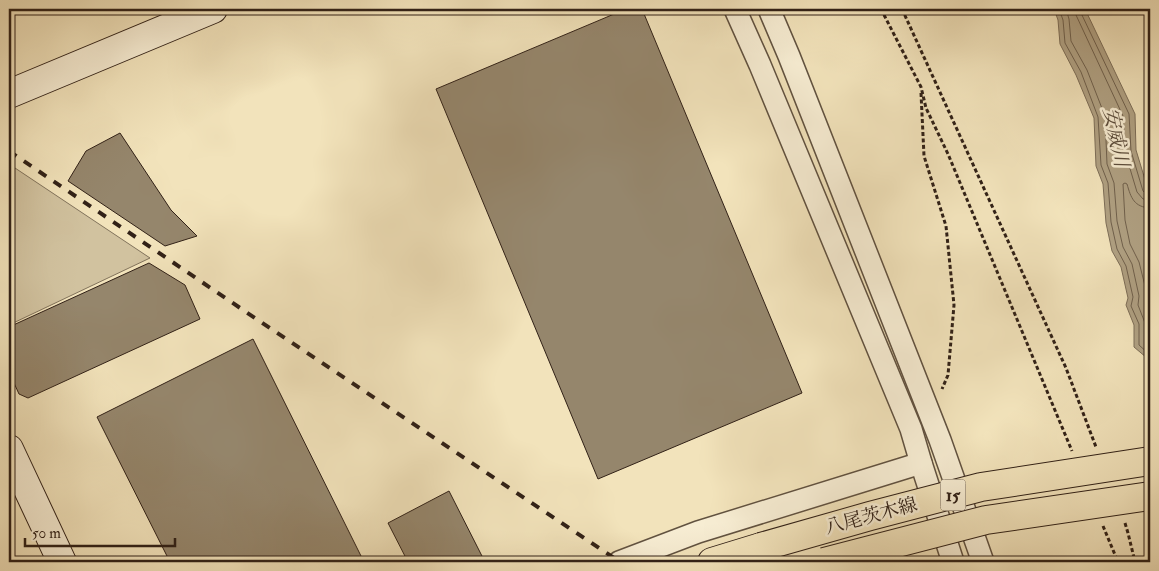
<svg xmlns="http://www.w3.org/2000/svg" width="1159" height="571" font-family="'IM FELL Double Pica','Noto Serif JP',serif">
<rect width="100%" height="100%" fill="#f2e3bb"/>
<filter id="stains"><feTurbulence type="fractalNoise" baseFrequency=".004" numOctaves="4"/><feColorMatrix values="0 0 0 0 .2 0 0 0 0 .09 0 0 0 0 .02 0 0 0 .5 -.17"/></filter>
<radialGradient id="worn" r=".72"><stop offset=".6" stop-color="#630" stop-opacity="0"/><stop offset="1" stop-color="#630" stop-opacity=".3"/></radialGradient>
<polygon fill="#d1c29f" stroke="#81725b" points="9,164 150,258 9,325"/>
<polygon fill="#b0a183" stroke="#7d6e58" points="1054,9 1085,9 1135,114 1136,150 1150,196 1150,392 1147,358 1134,347 1134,325 1126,305 1128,298 1121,267 1112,251 1106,223 1103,184 1096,166 1094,118 1076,75 1060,44 1058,20"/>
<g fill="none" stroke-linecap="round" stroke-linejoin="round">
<g stroke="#70614d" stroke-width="1">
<polyline points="1059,9 1063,20 1065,43 1081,72 1098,117 1101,165 1108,183 1111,222 1117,249 1126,266 1133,297 1131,306 1139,324 1139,345 1150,355"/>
<polyline points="1066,9 1069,19 1071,41 1087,70 1105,116 1107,164 1114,183 1117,221 1123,247 1132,264 1139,296 1138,305 1145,323 1145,341 1150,346"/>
<polyline points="1075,9 1076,15 1123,116 1125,152 1137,192 1143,199 1150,200"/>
<polyline points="1081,9 1081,13 1129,114 1131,151 1143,191 1146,194 1150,194"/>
<path d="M1150 208C1134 207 1131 198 1127 184L1125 183 1123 184 1125 220 1130 244 1139 262 1147 294 1146 305 1150 315"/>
</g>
</g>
<g fill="#95866c" stroke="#312117">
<polygon points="626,9 642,9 802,393 598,479 436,89"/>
<polygon points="120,133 171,210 197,236 165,246 68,181 86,151"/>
<polygon points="149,263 185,285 200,319 28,398 19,394 9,372 9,327"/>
<polygon points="253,339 364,562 170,562 97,417"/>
<polygon points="449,491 485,562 408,562 388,523"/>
</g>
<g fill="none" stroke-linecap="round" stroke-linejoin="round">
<g stroke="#615240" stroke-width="24">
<g id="street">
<polyline points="735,9 760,65 911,429 921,463 953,562"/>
<polyline points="769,9 789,56 940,440 983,562"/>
<polyline points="619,562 698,532 921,463"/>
</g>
</g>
<g stroke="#312117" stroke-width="30">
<g id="secondary">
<polyline points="9,94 213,9"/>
<polyline points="9,449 62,562"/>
</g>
</g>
<g stroke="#312117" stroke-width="30">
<polyline id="primary" points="712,562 761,547"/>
</g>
<g stroke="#312117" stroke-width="3" stroke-dasharray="4 2.5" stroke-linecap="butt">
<polyline points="881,9 921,87 926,108 948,154 1072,451"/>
<polyline points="902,9 1066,368 1096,447"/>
<polyline points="921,93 924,156 946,226 954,305 948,375 942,389"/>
<polyline points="1125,523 1128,533 1135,562"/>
<polyline points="1103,526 1118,562"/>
</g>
<use href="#street" stroke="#f7edd3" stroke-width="21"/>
<use href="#secondary" stroke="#f7edd3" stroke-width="28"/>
<use href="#primary" stroke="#f2e3bb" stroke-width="28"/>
<polyline stroke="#312117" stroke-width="4" stroke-dasharray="9 9" stroke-linecap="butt" points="9,151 246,312 620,562"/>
<g stroke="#312117" stroke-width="30" stroke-linecap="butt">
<g id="primary-bridge">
<polyline points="761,547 870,516 981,487 1150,461"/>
<polyline points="824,562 986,520 1150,496"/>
</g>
</g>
<use href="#primary-bridge" stroke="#f2e3bb" stroke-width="28"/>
</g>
<g text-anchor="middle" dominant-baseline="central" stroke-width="5" stroke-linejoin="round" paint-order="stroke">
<rect fill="#f7edd3" stroke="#6c5e4f" stroke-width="1" x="940.5" y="479.5" width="25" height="31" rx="4"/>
<g font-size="18" font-weight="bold" fill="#312117">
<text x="953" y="495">15</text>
</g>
<g font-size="19" fill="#312117" stroke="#f7edd3">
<text transform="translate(871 516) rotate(-15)">八尾茨木線</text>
</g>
<g font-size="20" font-style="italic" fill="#5d4e3d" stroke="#f7edd3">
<text transform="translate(1116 137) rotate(78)">安威川</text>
</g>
</g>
<rect width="1159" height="571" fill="none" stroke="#f2e3bb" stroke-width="30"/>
<rect x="10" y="10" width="1139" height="551" fill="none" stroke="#312117" stroke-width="2.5"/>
<rect x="15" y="15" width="1129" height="541" fill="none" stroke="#312117"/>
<path d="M25 538v8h150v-8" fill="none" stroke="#312117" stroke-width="2.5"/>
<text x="32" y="538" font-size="15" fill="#312117" stroke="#f7edd3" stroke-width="4" paint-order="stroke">50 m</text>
<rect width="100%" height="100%" filter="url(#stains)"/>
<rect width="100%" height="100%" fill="url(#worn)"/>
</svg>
